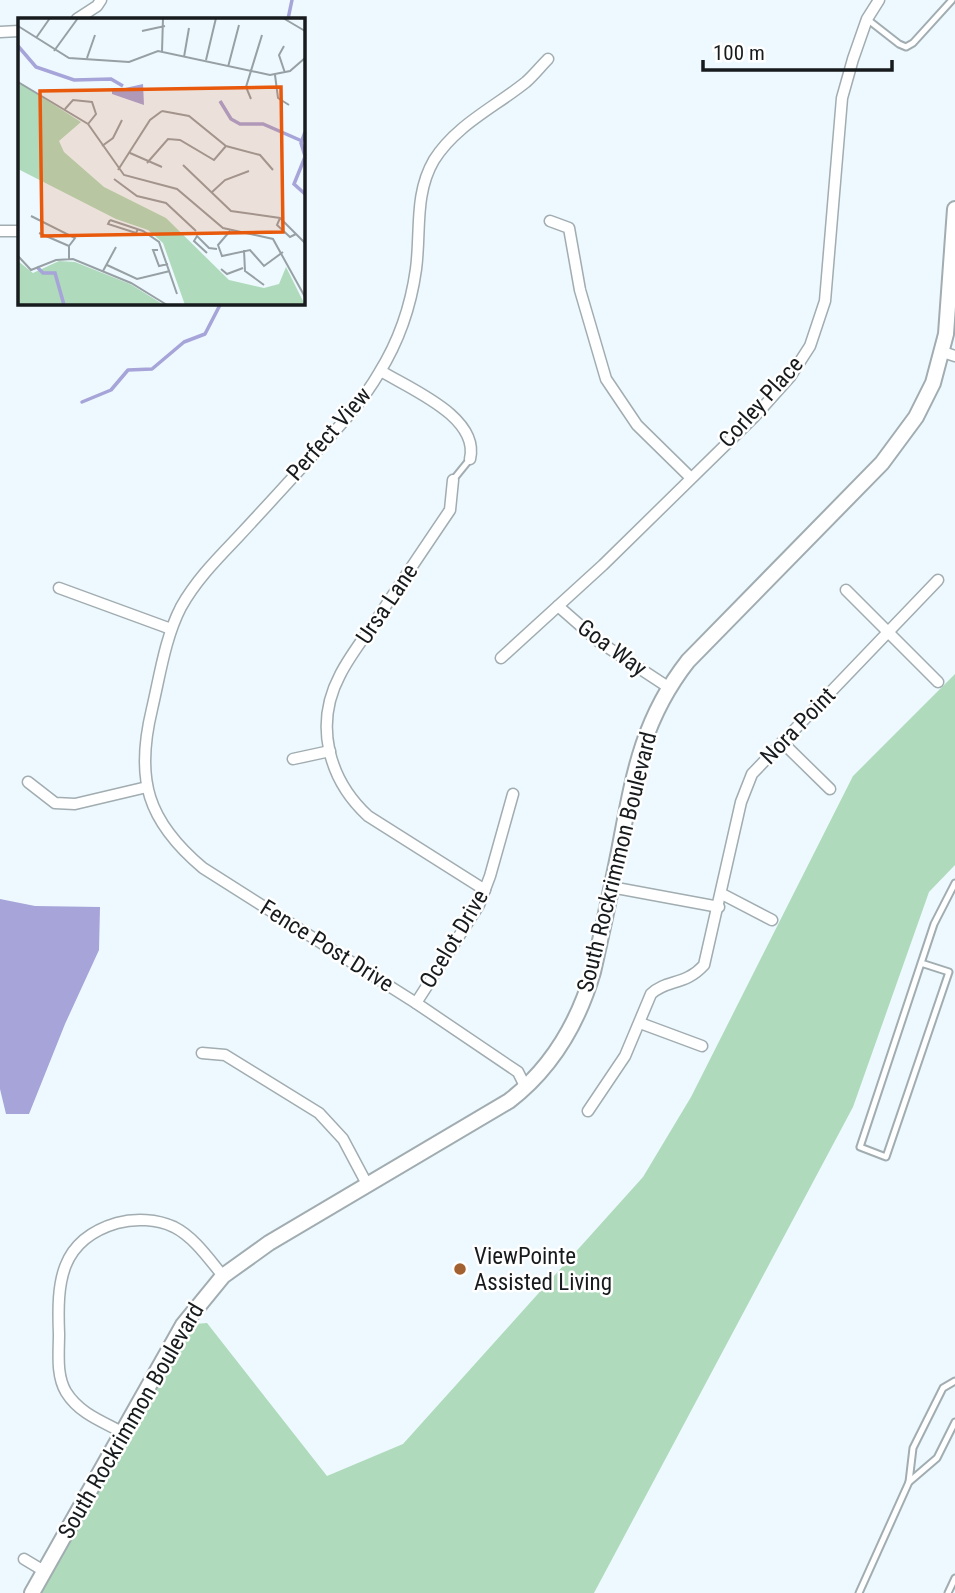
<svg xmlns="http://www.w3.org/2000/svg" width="955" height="1593" font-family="'Roboto Condensed',sans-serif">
<rect width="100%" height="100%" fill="#edf9fe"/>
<polygon fill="#afdabb" points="955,674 955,865 929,892 853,1107 594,1593 30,1593 183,1325 207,1323 327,1476 403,1444 643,1177 691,1097 853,776"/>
<polygon fill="#a6a4d8" points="0,899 35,906 100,907 99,950 65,1024 29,1114 6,1114 0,1089"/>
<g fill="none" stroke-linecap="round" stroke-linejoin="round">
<g stroke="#a6a4d8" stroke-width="3.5">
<polyline points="288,19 292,0"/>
<polyline points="82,402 111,390 128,370 152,369 184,342 205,334 221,303"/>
</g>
<g stroke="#a1adb1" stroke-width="9">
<g id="service">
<polyline points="867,19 899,44 906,47 913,43 952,0"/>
<polyline points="453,480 470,459"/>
<polyline points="921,963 949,972 886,1157 860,1147 934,924 955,883"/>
<polyline points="909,1482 913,1448 943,1388 955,1381"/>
<polyline points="859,1593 909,1482 937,1458 955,1422"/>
<polyline points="948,1593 955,1578"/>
</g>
</g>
<g stroke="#a1adb1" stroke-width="13">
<g id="minor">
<polyline points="77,19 97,6 101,0"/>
<polyline points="0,32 19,31"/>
<polyline points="550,221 569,228 580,290 606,379 637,425 690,477"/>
<polyline points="0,231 19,231"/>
<polyline points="943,352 955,356"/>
<path d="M381 371C410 389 480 417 470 459"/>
<path d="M453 480 450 510C427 544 404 578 381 613 368 633 351 653 340 675 314 724 328 779 368 816L485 890"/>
<polyline points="59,588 171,629"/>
<polyline points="846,590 938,682"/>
<polyline points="558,606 598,641 668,687"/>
<polyline points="501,658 603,565 755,416 790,377 810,346 825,301 842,98 853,59 867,19 879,0"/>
<polyline points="782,742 830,789"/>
<polyline points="293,759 330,751"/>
<polyline points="28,782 55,803 75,804 147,787"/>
<polyline points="611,887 719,907"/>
<polyline points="722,894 772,920"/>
<polyline points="416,1003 479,905 490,876 513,794"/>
<polyline points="640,1023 702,1046"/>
<polyline points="202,1053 225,1055 319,1113 343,1139 368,1186"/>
<path d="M526 1088 518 1072 416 1003 203 868C147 821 135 779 152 709 160 675 165 638 181 607 196 580 217 559 238 537 263 510 288 483 313 455 337 429 361 404 379 373 399 341 411 305 416 269 421 232 414 194 434 160 456 125 495 107 526 82 534 75 541 66 548 59"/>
<path d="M588 1111 625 1056 651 994C667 979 685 986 704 965L741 802 752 774 938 580"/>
<path d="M122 1432C101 1421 79 1413 66 1392 56 1375 59 1353 59 1334 57 1283 59 1240 117 1223 135 1218 157 1219 174 1227 194 1237 209 1259 223 1276"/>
<polyline points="24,1559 44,1571"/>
</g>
</g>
<g stroke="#a1adb1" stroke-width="18">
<path id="secondary" d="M32 1593 183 1325 223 1276 269 1243 509 1101C552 1068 578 1023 593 972 602 932 611 891 619 851 633 778 641 721 688 661L882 463 916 417 933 383 946 334 955 209"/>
</g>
<use href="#service" stroke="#fff" stroke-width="5"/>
<use href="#minor" stroke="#fff" stroke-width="10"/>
<use href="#secondary" stroke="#fff" stroke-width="14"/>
</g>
<circle fill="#a46130" stroke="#fff" stroke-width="2.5" cx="460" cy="1269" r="7"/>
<g text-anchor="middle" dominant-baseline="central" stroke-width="5" stroke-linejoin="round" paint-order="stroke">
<g font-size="23" fill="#171b1d" stroke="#fff">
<text transform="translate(761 402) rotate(-48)">Corley Place</text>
<text transform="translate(329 434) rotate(-49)">Perfect View</text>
<text transform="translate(387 604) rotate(-56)">Ursa Lane</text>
<text transform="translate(612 648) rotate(36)">Goa Way</text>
<text transform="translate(798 726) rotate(-46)">Nora Point</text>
<text transform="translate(617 862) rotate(-76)">South Rockrimmon Boulevard</text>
<text transform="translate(454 939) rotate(-59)">Ocelot Drive</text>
<text transform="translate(327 946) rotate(32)">Fence Post Drive</text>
<text transform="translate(131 1421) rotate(-60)">South Rockrimmon Boulevard</text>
</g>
<g font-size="23" fill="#171b1d" stroke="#fff" text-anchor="start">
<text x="474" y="1256">ViewPointe<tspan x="474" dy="26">Assisted Living</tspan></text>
</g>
</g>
<g transform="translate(18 18)">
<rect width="287" height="287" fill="#edf9fe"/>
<path d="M0 64 63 104 41 123 46 134 86 169 148 200 211 262 246 270 261 266 268 249 287 287H167L145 225 130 212 98 201 0 151ZM0 243 15 255 41 243 57 244 112 266 146 287H0Z" fill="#afdabb"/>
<path d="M125 66 126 87 94 76V73Z" fill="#a6a4d8"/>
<path fill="none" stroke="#a6a4d8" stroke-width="3.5" d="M0 28 18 49 56 62 93 61 105 68M202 83 213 101 222 106H245L284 123M287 114 283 125 287 138M287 139 276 166 287 176M19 249 25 255H37L46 287"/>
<path fill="none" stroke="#97a0a4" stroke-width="2" d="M265 0 287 13M0 8 51 40 111 44 140 33 252 57 272 53 287 40M124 13 147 8M18 20 32 0M266 28 261 37 267 55M36 33 60 0M144 34 145 0M166 39 171 10M69 40 77 17M188 42 198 0M210 49 221 7M257 57 260 80 271 87M0 64 70 106 106 157 159 171 205 210 255 221 287 279M233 81 228 69 244 17M47 91 55 82 74 84 78 96 70 106M144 93 171 98 208 128 242 137 255 152M84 128 95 120 104 102M112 135 144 149M129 145 150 121 162 122 196 142 208 128M165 147 213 193 262 200 287 225M100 152 132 102 144 93M96 161 119 178 148 185 178 213M193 175 207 162 231 153M13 198 57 220 51 228V241M262 200 259 207 272 219 278 216M92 202 125 213 141 224 159 276M92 202 90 206 118 215 120 211M212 213 200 227 204 238 232 232 246 248 265 234M21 215 51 228M140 232H135L141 248 150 246M226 232 227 253 246 267M189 235 176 223 179 218 191 230 199 231M0 238 13 252 38 242 55 241 113 265 149 287M89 247 119 261 152 253M203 251 209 256 225 250M85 253 98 229"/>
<path fill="#e8590c" fill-opacity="0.15" stroke="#e8590c" stroke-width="3.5" d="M263 69 265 214 24 218 22 73Z"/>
<rect width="287" height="287" fill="none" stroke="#171b1d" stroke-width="3.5"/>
</g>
<path d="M703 60v10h189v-10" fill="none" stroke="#171b1d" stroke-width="3.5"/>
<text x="713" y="60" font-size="21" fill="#171b1d" stroke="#ffffff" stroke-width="5" paint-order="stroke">100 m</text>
</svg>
